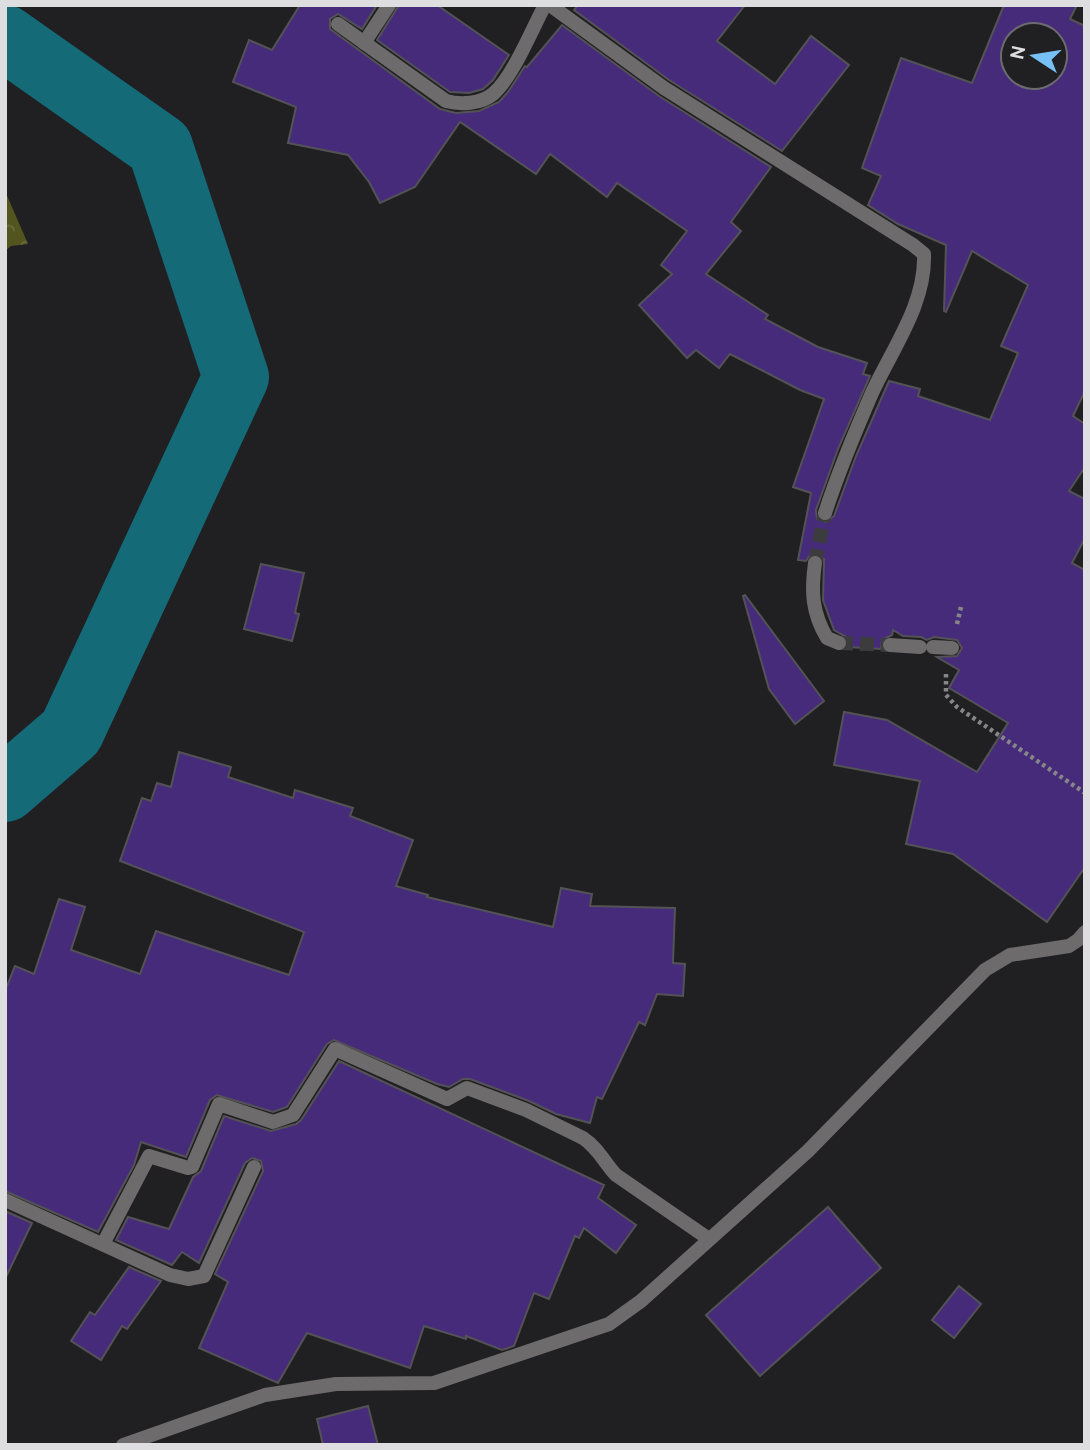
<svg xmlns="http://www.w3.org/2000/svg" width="1090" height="1450" font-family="Overpass,sans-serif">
<defs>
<pattern id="forest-crowns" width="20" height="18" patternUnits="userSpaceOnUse" patternTransform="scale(1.75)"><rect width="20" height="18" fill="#52561e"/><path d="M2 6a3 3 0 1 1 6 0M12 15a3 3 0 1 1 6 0" fill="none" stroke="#6a6e3e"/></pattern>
</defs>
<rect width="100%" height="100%" fill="#201f22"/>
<polygon fill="url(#forest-crowns)" points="5,191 28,244 11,246 5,251"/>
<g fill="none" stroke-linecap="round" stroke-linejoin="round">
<polyline stroke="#156a77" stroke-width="66" points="5,38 160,147 236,377 71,732 5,789"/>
</g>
<g fill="#472b7b" stroke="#535356" stroke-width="2" fill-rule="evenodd">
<path d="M300 5H377L362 29 338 14 330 19V29L440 109 456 113 479 111 499 102 508 92 525 66 527 67 562 25 659 96 771 167 731 222 741 231 706 274 768 315 765 319 818 347 867 363 863 374 870 376 838 449 816 510 817 519 826 522 834 516 856 456 889 381 920 389 918 396 990 420 1018 353 1001 346 1028 285 972 251 946 312 944 311 946 245 898 224 868 205 881 176 862 168 901 58 972 83 1004 5H1077L1070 19 1085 26V391L1073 416 1085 424V467L1069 491 1085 499V538L1072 563 1085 570V867L1047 922 953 854 906 844 920 781 834 765 844 712 887 720 977 772 1008 723 949 688 959 670 937 657 957 656 962 648 957 640 934 637 927 640 921 637 903 636 893 630 892 635 882 640 881 649 848 647 846 637 834 630 823 600 824 559 815 553 811 554 806 561 798 560 811 493 793 487 824 399 800 390 730 354 719 368 696 350 687 358 639 305 672 274 661 265 687 231 617 183 607 197 550 154 536 174 460 122 415 187 380 203 369 182 348 155 288 143 296 107 233 82 249 40 272 50ZM1013 35H1055V77H1013Z"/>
<polygon points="399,5 437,5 509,55 493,80 483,89 469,93 450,92 377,40"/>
<polygon points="578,5 745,5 717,41 775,84 811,36 849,65 782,151 669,80 574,10"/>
<polygon points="261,564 304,573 295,613 299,614 292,641 244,629"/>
<polygon points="745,595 824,701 795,724 769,689 743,596"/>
<polygon points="179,752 231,767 228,777 293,798 295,790 353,808 350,816 413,840 396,886 428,895 427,897 553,927 561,888 592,894 590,906 675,908 673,963 685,964 683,996 657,994 645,1025 639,1022 602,1099 597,1097 590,1123 556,1114 529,1101 470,1079 463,1079 449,1087 437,1084 334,1040 327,1044 287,1107 273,1112 217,1095 210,1100 186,1157 141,1142 134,1165 98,1232 5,1191 5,991 15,966 34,974 59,899 85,907 71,950 140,974 156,931 289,975 304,932 120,861 142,798 151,801 157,783 171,787"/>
<polygon points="339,1061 604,1185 598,1198 636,1225 616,1253 584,1228 579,1238 575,1236 549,1299 534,1293 514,1346 502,1350 466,1336 466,1339 424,1326 410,1368 307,1333 278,1383 199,1348 228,1282 215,1274 263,1171 261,1161 252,1158 245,1163 199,1263 182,1252 172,1265 116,1240 128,1217 169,1229 193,1177 201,1171 224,1116 271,1131 296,1124 301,1120"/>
<polygon points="828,1207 881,1268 760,1376 706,1315"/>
<polygon points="5,1211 32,1223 5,1279"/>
<polygon points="129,1267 161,1281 127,1329 122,1326 101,1360 71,1341 90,1312 95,1315"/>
<polygon points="959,1286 981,1304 954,1338 932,1320"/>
<polygon points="368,1406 378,1445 323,1445 317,1419"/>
</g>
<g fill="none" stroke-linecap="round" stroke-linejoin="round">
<g stroke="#3c3c3e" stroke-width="14" stroke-dasharray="14 7" stroke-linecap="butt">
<polyline points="815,563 825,513"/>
<polyline points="839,643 890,645"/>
</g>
<g stroke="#868688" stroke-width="4.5" stroke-dasharray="3.5 3.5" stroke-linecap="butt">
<polyline points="957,624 961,607"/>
<polyline points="946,674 946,695 957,707 1085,793"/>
</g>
<g stroke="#6d6b6b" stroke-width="14">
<path d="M550 5 664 88 913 245 924 254C926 304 892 349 872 393 855 432 838 473 825 513"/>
<path d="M338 24 446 101C460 105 481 104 493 94 513 77 532 29 545 5"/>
<polyline points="364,43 389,5"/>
<path d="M815 563C811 591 812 613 827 638L839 643"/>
<polyline points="890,645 920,647"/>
<polyline points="933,647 952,648"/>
<polyline points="5,1200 170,1275 188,1279 204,1276 254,1167"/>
<path d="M103 1244 149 1156 188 1168 192 1167 219 1104 273 1122 293 1115 335 1049 447 1099 467 1088 526 1110 583 1138C598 1148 604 1162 616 1175L709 1239"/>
<polyline points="123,1445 265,1395 336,1384 434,1383 609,1324 641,1301 808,1151 985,970 1010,955 1069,946 1078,940 1085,932"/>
</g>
</g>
<rect width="1090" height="1450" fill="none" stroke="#dedee0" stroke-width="14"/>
<g transform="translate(1034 56) rotate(282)"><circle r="33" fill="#201f22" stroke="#6c6b6e" stroke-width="2"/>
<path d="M0-5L12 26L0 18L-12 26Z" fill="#76c0f7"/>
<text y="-10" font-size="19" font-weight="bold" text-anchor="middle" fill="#dedee0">N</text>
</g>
</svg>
